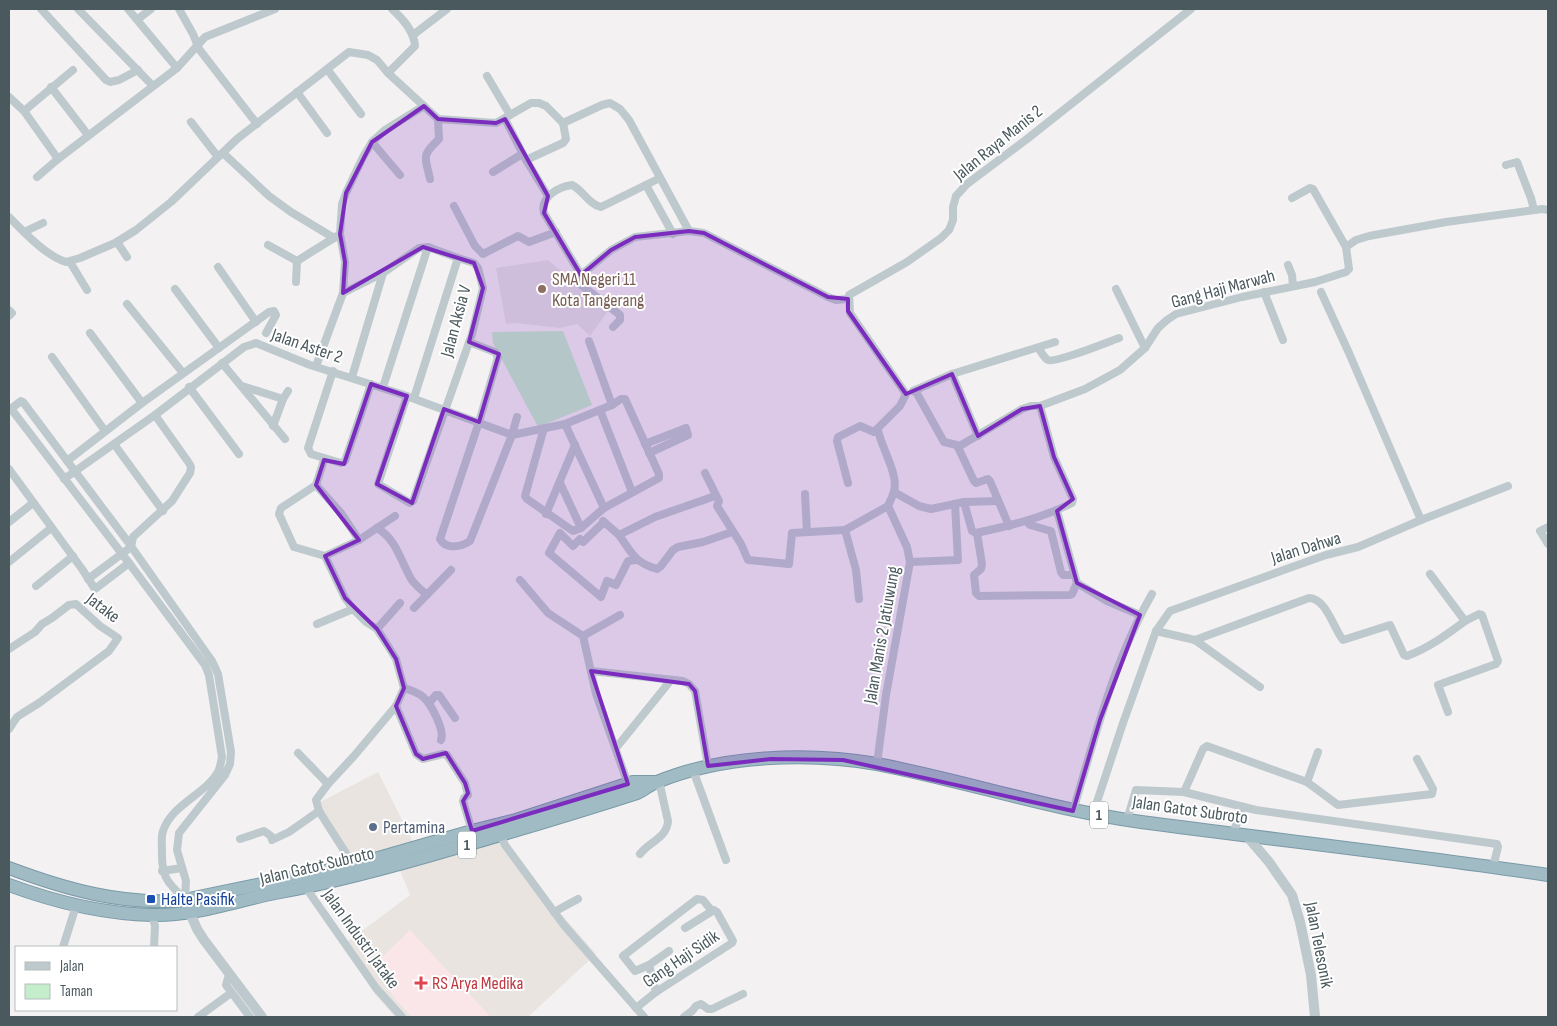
<svg xmlns="http://www.w3.org/2000/svg" width="1557" height="1026" font-family="'Sofia Sans Condensed',sans-serif">
<rect width="100%" height="100%" fill="#f3f1f2"/>
<polygon fill="#e9e4e0" points="378,772 414,844 488,822 556,908 596,954 528,1017 395,1017 375,994 343,945 410,895 392,851 352,861 318,803"/>
<polygon fill="#e4e3e3" points="548,260 608,311 590,336 577,324 560,328 514,323 506,324 496,268"/>
<polygon fill="#fae5e8" points="410,930 489,1015 487,1017 412,1017 395,999 372,967"/>
<polygon fill="#c4edcb" points="563,331 592,405 538,427 493,343 492,332"/>
<g fill="none" stroke-linecap="round" stroke-linejoin="round">
<g stroke="#799aa7" stroke-width="14">
<g id="trunk">
<path d="M9 868C65 889 124 906 184 900L354 865 472 831 516 820 633 782H654"/>
<path d="M9 885C55 902 103 914 153 915 194 916 235 901 275 893 337 882 398 865 459 847 518 830 578 812 637 793 644 790 650 784 657 782 722 755 808 752 877 764 966 781 1052 810 1141 822 1277 840 1413 855 1548 875"/>
</g>
</g>
<g stroke="#bec9cd" stroke-width="8">
<polyline points="41,9 106,80 110,82 119,80 138,70"/>
<polyline points="78,9 153,86"/>
<polyline points="128,9 177,68"/>
<polyline points="179,9 193,34 199,49 257,124"/>
<polyline points="138,19 151,9"/>
<polyline points="413,35 447,9"/>
<polyline points="327,69 361,114"/>
<path d="M388 73 415 46C414 31 403 19 392 9"/>
<polyline points="487,76 510,115"/>
<polyline points="51,87 88,135"/>
<polyline points="297,92 327,133"/>
<polyline points="9,97 24,111 58,159"/>
<polyline points="24,111 73,70"/>
<polyline points="505,119 526,160 548,196"/>
<polyline points="191,122 218,157"/>
<polyline points="563,123 602,105 610,103 620,109 629,120 689,231"/>
<polyline points="372,142 400,175"/>
<polyline points="223,153 269,196 291,212 334,238"/>
<polyline points="1506,165 1517,162 1531,198 1534,210"/>
<polyline points="493,172 522,154"/>
<polyline points="37,177 58,159 177,68 205,37 275,9"/>
<path d="M430 179C425 156 421 156 439 139L438 119"/>
<polyline points="646,185 673,234"/>
<polyline points="454,206 475,246 483,254 518,236 529,242 556,232"/>
<path d="M9 217C24 232 46 256 66 262L80 258 115 243 136 230 171 202 237 139 349 52 368 55 377 60 388 73 438 119 496 123 531 103H539L546 106 563 123 566 139 563 143 526 160"/>
<polyline points="24,232 43,223"/>
<polyline points="117,242 127,257"/>
<polyline points="268,245 297,261"/>
<polyline points="1346,247 1356,240 1369,236 1446,222 1542,209 1548,210"/>
<polyline points="70,262 87,290"/>
<polyline points="1288,265 1292,275 1293,286"/>
<polyline points="218,267 256,322"/>
<path d="M581 275 544 213C540 197 558 187 572 185 583 190 588 204 601 207L660 178"/>
<polyline points="296,282 297,261 337,236"/>
<polyline points="175,289 219,348"/>
<polyline points="1116,289 1145,348"/>
<polyline points="1264,292 1283,340"/>
<polyline points="343,293 383,273 419,248 428,247 458,258"/>
<polyline points="127,304 183,373"/>
<polyline points="9,310 12,313 9,316"/>
<polyline points="613,327 620,320 620,315 581,285 579,280 581,275 611,250 635,237 689,231 704,233 828,297 836,300 848,299"/>
<polyline points="90,333 142,403"/>
<polyline points="589,341 612,405"/>
<path d="M469 342 495 352 498 357 479 422 440 539C446 550 461 547 470 541L512 435 517 417"/>
<path d="M1038 348C1041 351 1044 358 1048 360 1056 363 1108 342 1119 338"/>
<polyline points="52,357 105,431"/>
<polyline points="222,363 285,439"/>
<polyline points="316,366 343,293 345,262 340,234 342,204 346,193 363,157 372,142 385,130 424,106"/>
<polyline points="333,371 308,448 311,454 341,463 345,461 371,384"/>
<polyline points="952,374 978,436"/>
<polyline points="352,377 383,273"/>
<polyline points="242,386 283,399"/>
<polyline points="189,387 239,454"/>
<polyline points="383,387 428,247"/>
<polyline points="915,390 944,442 957,445 974,481 976,483 988,479 990,481 1009,526"/>
<polyline points="913,391 952,374 1055,342"/>
<polyline points="407,396 378,484 410,503 413,501 472,334 483,288 478,268 474,263 458,258 414,398"/>
<path d="M21 401 23 402 128 542 212 661 218 674 231 752 230 764 225 775 179 833 177 850 186 881 185 899C167 883 161 876 162 850 162 844 161 837 163 831 172 804 206 794 218 772 220 768 221 762 222 757L209 675 205 665 129 563 12 410V408Z"/>
<polyline points="600,410 632,492"/>
<polyline points="273,426 283,399 288,391"/>
<polyline points="544,428 525,496 527,499 573,531 581,528 604,508 659,478 659,474 625,399 621,399 612,405 565,424"/>
<polyline points="114,444 163,511"/>
<polyline points="645,444 686,428 688,435 649,453"/>
<polyline points="958,447 1022,409 1031,406 1040,406 1085,389 1120,370 1145,348 1158,328 1167,320 1176,314 1242,297 1315,282 1346,272 1349,269 1346,247 1313,189 1310,188 1292,198"/>
<polyline points="324,460 316,485 281,508 279,514 294,547 325,556 345,598 353,609 366,622 377,629 388,646 396,659 404,688 396,706 354,756 328,784 316,800 319,811 354,866"/>
<polyline points="67,461 142,403 269,312 274,311 276,315 266,333"/>
<polyline points="9,469 82,569 95,589 129,563"/>
<polyline points="705,473 719,501 717,506 741,544 748,560 789,564 792,533 845,530 888,506"/>
<polyline points="64,479 155,415 244,347 256,343 310,365 401,394 512,435 565,424 604,508"/>
<polyline points="560,483 581,528"/>
<polyline points="848,483 837,441 838,437 860,426 874,432 900,406 906,394 850,313 849,295 907,262 941,238 949,230 953,220 953,207 956,196 967,184 1027,139 1191,9"/>
<polyline points="316,485 341,513 359,540"/>
<polyline points="894,492 919,506 931,509 964,502 998,501"/>
<polyline points="805,494 807,532"/>
<path d="M964 502 972 531 976 533C1009 526 1042 518 1072 503L1073 499 1054 457 1040 406"/>
<polyline points="546,514 575,445"/>
<polyline points="1421,520 1508,486"/>
<polyline points="603,521 619,535 655,517 715,496"/>
<polyline points="1026,521 1030,525 1051,531 1061,572 1063,575 1074,575"/>
<polyline points="9,522 33,503"/>
<polyline points="604,522 583,542 580,539 573,546 560,533 549,553 601,597 607,581 616,585 628,561 636,560"/>
<polyline points="1548,527 1540,531 1548,544"/>
<path d="M377 528C396 539 400 559 410 577 414 585 421 589 427 595"/>
<polyline points="845,530 856,570 859,599"/>
<polyline points="977,533 982,564 981,569 974,575 976,593 979,596 1070,595 1072,594 1077,583 1057,511"/>
<path d="M619 535C632 553 634 562 657 569L661 566 673 550 678 547 703 542 732 532"/>
<polyline points="325,556 359,540 395,516"/>
<polyline points="9,562 51,528"/>
<polyline points="910,562 958,560 955,504"/>
<polyline points="88,579 131,547 133,537 172,501 190,473 191,467 189,463 155,415"/>
<polyline points="520,580 548,613 583,636"/>
<polyline points="1077,583 1107,601 1140,615"/>
<polyline points="36,586 73,556"/>
<polyline points="414,608 451,570"/>
<polyline points="620,615 583,636 596,694 628,784"/>
<polyline points="317,624 353,609"/>
<polyline points="377,629 400,603"/>
<polyline points="1156,631 1195,640 1260,687"/>
<path d="M1195 640 1309 598C1327 599 1333 628 1343 640L1390 625 1404 655 1407 656C1429 648 1446 635 1465 621L1430 574"/>
<polyline points="9,649 35,632 42,624 52,618 69,605 76,604 100,626 118,638 109,651 39,703 23,713 17,717 9,729"/>
<polyline points="591,671 683,681 689,684 695,691 708,766"/>
<path d="M404 688C410 690 418 692 423 697 431 703 445 731 441 740"/>
<polyline points="429,703 436,695 439,695 455,718"/>
<polyline points="396,706 416,754 423,759 443,754 447,755 465,783 468,795 464,798 463,801 472,831"/>
<polyline points="1448,712 1438,685 1496,664 1498,661 1482,615 1479,614 1465,621"/>
<polyline points="616,748 671,680"/>
<polyline points="298,753 328,784"/>
<path d="M877 764 886 695 910 562 907 547 888 506C890 501 893 496 894 491 899 475 881 447 878 430"/>
<polyline points="693,770 726,860"/>
<polyline points="1307,782 1318,752"/>
<polyline points="1184,792 1203,749 1207,746 1307,782 1338,805 1432,794 1433,789 1417,759"/>
<path d="M1073 811C1095 737 1114 660 1152 594"/>
<polyline points="1093,814 1123,723 1156,631 1170,611 1292,567 1326,555 1358,547 1421,520 1349,353 1321,292"/>
<polyline points="1127,820 1136,790 1184,792 1256,810 1497,844 1498,847 1493,867"/>
<polyline points="1233,833 1243,807"/>
<polyline points="501,836 505,845 563,924 644,1017"/>
<polyline points="240,839 264,831 271,836 272,840 289,832 319,811"/>
<path d="M640 854C649 842 667 838 668 821L659 781"/>
<polyline points="162,871 182,868"/>
<polyline points="304,885 376,988 402,1017"/>
<polyline points="554,912 578,899"/>
<polyline points="152,915 155,926 154,947"/>
<polyline points="63,947 76,906"/>
<polyline points="649,965 635,971 623,956 697,899 703,900 712,911"/>
<polyline points="229,975 226,985 250,1017"/>
<polyline points="656,992 649,965 669,951"/>
<polyline points="636,1008 656,992 732,943 733,941 717,912 714,910 685,928"/>
<polyline points="198,1017 231,993"/>
<polyline points="684,1017 692,1011 696,1006 701,1004 708,1009 712,1009 743,994"/>
</g>
<g stroke="#bec9cd" stroke-width="10">
<polyline points="1246,835 1269,862 1292,895 1300,922 1311,975 1315,1017"/>
<polyline points="187,906 197,929 204,940 262,1017"/>
</g>
<use href="#trunk" stroke="#a0bbc4" stroke-width="12"/>
</g>
<path fill="#7b2cbf" fill-opacity="0.2" stroke="#7b2cbf" stroke-width="4" stroke-linejoin="round" d="M424 106 438 119 496 123 505 119 548 196 544 213 581 275 611 250 635 237 689 231 704 233 828 297 848 299V311L906 394 952 374 978 436 1022 409 1040 406 1054 457 1073 499 1057 511 1077 583 1140 615 1100 720 1073 811 843 760 771 759 708 766 695 691 689 684 591 671 628 784 472 831 463 801 468 793 465 783 446 753 423 759 416 754 396 706 404 688 396 659 377 629 345 598 325 556 359 540 316 485 324 460 344 464 371 384 407 396 377 484 412 503 444 409 479 422 499 354 469 342 483 288 474 263 423 247 343 293 345 262 340 234 346 193 372 142Z"/>
<circle fill="#8d6e63" stroke="#fff" stroke-width="2" cx="542" cy="289" r="5"/>
<circle fill="#5c6f8a" stroke="#fff" stroke-width="2" cx="373" cy="827" r="5"/>
<rect fill="#1a4fb4" stroke="#fff" stroke-width="2" x="146" y="894" width="10" height="10" rx="2.5"/>
<path fill="#e0444e" stroke="#fff" stroke-width="2" d="M418.5 975.5h5v5h5v5h-5v5h-5v-5h-5v-5h5z"/>
<g text-anchor="middle" dominant-baseline="central" stroke-width="4" stroke-linejoin="round" paint-order="stroke">
<g fill="#fff" stroke="#808b8e" stroke-width="1">
<rect x="1090" y="801.5" width="18" height="27" rx="4"/>
<rect x="458" y="831.5" width="18" height="27" rx="4"/>
</g>
<g font-size="16" font-weight="bold" fill="#4a595d">
<text x="1099" y="815">1</text>
<text x="467" y="845">1</text>
</g>
<g font-size="18" fill="#4a595d" stroke="#fff">
<text transform="translate(998 143) rotate(-39)">Jalan Raya Manis 2</text>
<text transform="translate(1223 289) rotate(-15)">Gang Haji Marwah</text>
<text transform="translate(456 321) rotate(-75)">Jalan Aksia V</text>
<text transform="translate(307 346) rotate(19)">Jalan Aster 2</text>
<text transform="translate(1306 548) rotate(-17)">Jalan Dahwa</text>
<text transform="translate(103 608) rotate(37)">Jatake</text>
<text transform="translate(882 635) rotate(-80)">Jalan Manis 2 Jatiuwung</text>
<text transform="translate(1190 810) rotate(8)">Jalan Gatot Subroto</text>
<text transform="translate(317 866) rotate(-13)">Jalan Gatot Subroto</text>
<text transform="translate(361 939) rotate(54)">Jalan Industri Jatake</text>
<text transform="translate(1319 945) rotate(79)">Jalan Telesonik</text>
<text transform="translate(681 959) rotate(-34)">Gang Haji Sidik</text>
</g>
<g font-size="18" fill="#785e54" stroke="#fff" text-anchor="start">
<text x="552" y="279">SMA Negeri 11<tspan x="552" dy="21">Kota Tangerang</tspan></text>
</g>
<g font-size="18" fill="#4e5e75" stroke="#fff" text-anchor="start">
<text x="383" y="827">Pertamina</text>
</g>
<g font-size="18" fill="#164399" stroke="#fff" text-anchor="start">
<text x="161" y="899">Halte Pasifik</text>
</g>
<g font-size="18" fill="#be3a42" stroke="#fff" text-anchor="start">
<text x="432" y="983">RS Arya Medika</text>
</g>
</g>
<rect width="1557" height="1026" fill="none" stroke="#4a595d" stroke-width="20"/>
<rect x="15" y="946" width="162" height="65" fill="#ffffff" stroke="#b7bdbe"/>
<rect x="25" y="962" width="25" height="8" fill="#bec9cd" stroke="#b7bdbe"/>
<text x="60" y="971" font-size="15" fill="#4a595d">Jalan</text>
<rect x="25" y="984" width="25" height="15" fill="#c4edcb" stroke="#b7bdbe"/>
<text x="60" y="996" font-size="15" fill="#4a595d">Taman</text>
</svg>
